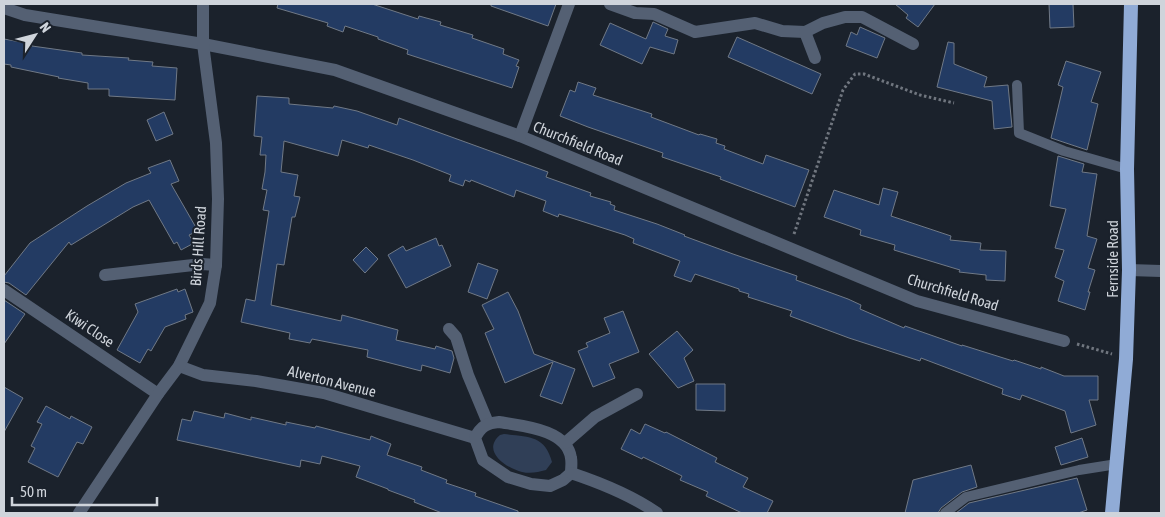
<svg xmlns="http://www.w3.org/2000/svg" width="1165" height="517" font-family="'Asap Condensed',sans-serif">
<rect width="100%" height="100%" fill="#1b222c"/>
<path fill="#303f57" d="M504 434C528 437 545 435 552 462L546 470C538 472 531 474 522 472 506 468 481 451 500 435Z"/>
<g fill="#233b63" stroke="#707986">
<polygon points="278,4 372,4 418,19 419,16 441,22 440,25 473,35 472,38 504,49 503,54 519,60 516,66 519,67 512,88 407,54 408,50 378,39 378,37 345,26 343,32 327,26 328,23 277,8"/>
<polygon points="491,4 556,4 548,26 491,6"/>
<polygon points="895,4 935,4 918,27 906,18 908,15"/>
<polygon points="1049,4 1073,4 1074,27 1050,28"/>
<polygon points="653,22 668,29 665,36 678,40 674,54 650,47 642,64 600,45 610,23 646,39"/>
<polygon points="860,27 885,38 877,58 846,46 851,32 857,35"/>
<polygon points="737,37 821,74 812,94 728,57"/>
<polygon points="4,39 32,44 32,46 82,53 82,55 129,58 128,60 153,62 152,66 177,68 175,100 109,96 109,89 88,89 88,83 58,78 59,77 11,67 11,65 4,64"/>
<polygon points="948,42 954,43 954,64 987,77 984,87 1008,85 1012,127 994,129 992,101 937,87"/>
<polygon points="1066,61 1101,72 1091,102 1098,104 1087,150 1051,138 1063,87 1058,85"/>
<polygon points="578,82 596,88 593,95 652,114 651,117 699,135 700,134 717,139 716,143 725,146 724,149 763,164 766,155 809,170 795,207 720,179 721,177 662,157 663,153 588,127 560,116 570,90 575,92"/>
<polygon points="257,96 289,98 289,104 333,108 334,106 357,111 397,125 399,118 548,172 546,177 591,193 590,196 611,202 610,204 615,206 614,210 657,224 685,235 684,236 733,254 797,276 796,280 848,299 861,305 860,309 904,328 905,326 962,346 962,345 1013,361 1014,360 1041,369 1041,367 1064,376 1098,376 1098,400 1089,400 1096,425 1071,433 1065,411 1022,395 1020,400 1002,394 1003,389 921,358 920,361 849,338 790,316 792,311 748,297 749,294 739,291 739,289 695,274 691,282 674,276 680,261 633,243 634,239 625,235 559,214 558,217 543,211 546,201 516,190 514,197 471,180 470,182 465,180 463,186 449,181 451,175 413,160 369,145 368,148 342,140 338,156 284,141 281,172 298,175 294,196 300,197 295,217 292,217 284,265 277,264 271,305 341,321 342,315 398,330 396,340 435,349 436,346 452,351 454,358 450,373 422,365 421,371 367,357 368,350 312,339 310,343 289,339 290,333 241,322 246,299 255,301 269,211 263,210 267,190 262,189 265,172 266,155 260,155 262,137 254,136"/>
<polygon points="164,112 173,134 156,141 147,120"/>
<polygon points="1058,156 1084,164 1082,172 1097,174 1087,236 1097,239 1088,268 1095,270 1088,292 1090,292 1085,310 1058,301 1064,281 1055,277 1064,250 1055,248 1066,209 1050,206"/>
<polygon points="170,160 179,181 171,184 198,231 189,235 194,243 181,250 177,242 174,244 149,200 133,207 71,245 69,242 26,295 9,283 4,282 4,276 30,243 87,206 126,183 151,173 148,168"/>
<polygon points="883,188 898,192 891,216 951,236 950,240 981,243 980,250 1006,251 1005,281 986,280 986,275 959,272 960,270 894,250 895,245 860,235 861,230 824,217 834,190 879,205"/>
<polygon points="436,238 439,246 442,245 451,266 406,288 388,255 403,246 406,251"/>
<polygon points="366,247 378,259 365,273 353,260"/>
<polygon points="478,263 498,270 487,299 468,292"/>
<polygon points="177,289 178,292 185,289 193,312 185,315 186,319 165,327 151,351 148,349 140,363 117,350 138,312 135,304"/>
<polygon points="508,292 518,311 534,354 575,369 562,404 540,396 553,362 505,383 485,333 494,329 482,305"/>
<polygon points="4,300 25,314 4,344"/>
<polygon points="623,311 639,352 609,364 615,378 593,387 578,351 588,347 586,343 610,333 604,318"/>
<polygon points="677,331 693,350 684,358 694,381 678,388 649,354"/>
<polygon points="696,384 725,384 725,411 696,410"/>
<polygon points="4,387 23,398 4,432"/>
<polygon points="46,406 70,419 71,416 92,427 83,444 77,442 58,477 28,462 35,448 31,446 42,424 37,422"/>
<polygon points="194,411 224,418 225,413 251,420 251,417 286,425 286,422 315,428 316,426 370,440 371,436 391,444 387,455 422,467 421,470 447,480 446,483 476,493 475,496 518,511 518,513 442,513 414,502 415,500 388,490 388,489 356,477 360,466 322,456 320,464 301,460 300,467 177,440 182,419 191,421"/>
<polygon points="645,424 665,433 666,432 717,458 715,462 748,478 743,487 773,501 767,513 742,513 706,496 708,492 680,480 682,476 643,457 642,459 621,449 631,429 640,434"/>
<polygon points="1082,438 1088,457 1061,465 1055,447"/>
<polygon points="971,465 977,487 962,492 941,508 938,513 905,513 913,480"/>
<polygon points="1077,478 1087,510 1078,513 956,513 969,503"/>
</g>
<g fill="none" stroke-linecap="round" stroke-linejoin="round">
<g stroke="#70767f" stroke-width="3" stroke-dasharray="2.5 2.5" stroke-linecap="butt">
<polyline points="794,234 843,90 855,74 864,74 920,95 954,103"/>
<polyline points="1077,344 1112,354"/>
</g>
<g stroke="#546073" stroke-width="10">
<polyline points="1017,85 1019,133 1064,151 1127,169"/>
<polyline points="945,513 966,497 1079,470 1117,464"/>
</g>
<g stroke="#546073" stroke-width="12">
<polyline points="610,4 635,13 654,14 695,32 755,23 782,31 805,32 823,23 845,17 862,17 913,44"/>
<polyline points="4,8 25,15 203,44 335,70 520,136 917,301 1064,341"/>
<polyline points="805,32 815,58"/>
<polyline points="520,136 569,4"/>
<polyline points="1129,270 1161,271"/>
<polyline points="105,275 202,264 216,265"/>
<polyline points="4,290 158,394"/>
<polyline points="449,329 456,337 468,375 488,423"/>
<polyline points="179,366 203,375 256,381 324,393 475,438"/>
<path d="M499 422C522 426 567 429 571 458 572 463 571 468 571 473L563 480 550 486 531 484 508 477 483 460 475 438C481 426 487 423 499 422Z"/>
<polyline points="565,443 595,417 637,394"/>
<path d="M571 473C601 483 631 495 657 513"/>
<polyline points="79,513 158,394 179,366 210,303 216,265 218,199 216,143 203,44 203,4"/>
</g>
<polyline stroke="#90abd6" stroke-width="14" points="1112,513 1126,359 1129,270 1127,169 1131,4"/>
</g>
<g text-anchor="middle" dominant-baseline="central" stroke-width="4" stroke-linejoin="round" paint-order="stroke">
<g font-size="15" fill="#cfd4db" stroke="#1b222c">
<text transform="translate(578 143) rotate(22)">Churchfield Road</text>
<text transform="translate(198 246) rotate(-86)">Birds Hill Road</text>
<text transform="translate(1112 259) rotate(-90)">Fernside Road</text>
<text transform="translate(953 292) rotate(17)">Churchfield Road</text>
<text transform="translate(90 328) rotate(34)">Kiwi Close</text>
<text transform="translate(332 381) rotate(14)">Alverton Avenue</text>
</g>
</g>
<rect width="1165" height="517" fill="none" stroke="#cfd4db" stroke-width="10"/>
<g transform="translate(35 35) rotate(54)" stroke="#1b222c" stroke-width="4" paint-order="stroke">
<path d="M0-4L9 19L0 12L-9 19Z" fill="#cfd4db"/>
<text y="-8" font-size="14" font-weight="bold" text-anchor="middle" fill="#cfd4db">N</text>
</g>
<path d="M12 497v8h145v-8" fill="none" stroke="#cfd4db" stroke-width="2.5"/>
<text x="20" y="497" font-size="15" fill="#cfd4db" stroke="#1b222c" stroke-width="4" paint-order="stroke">50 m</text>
</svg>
